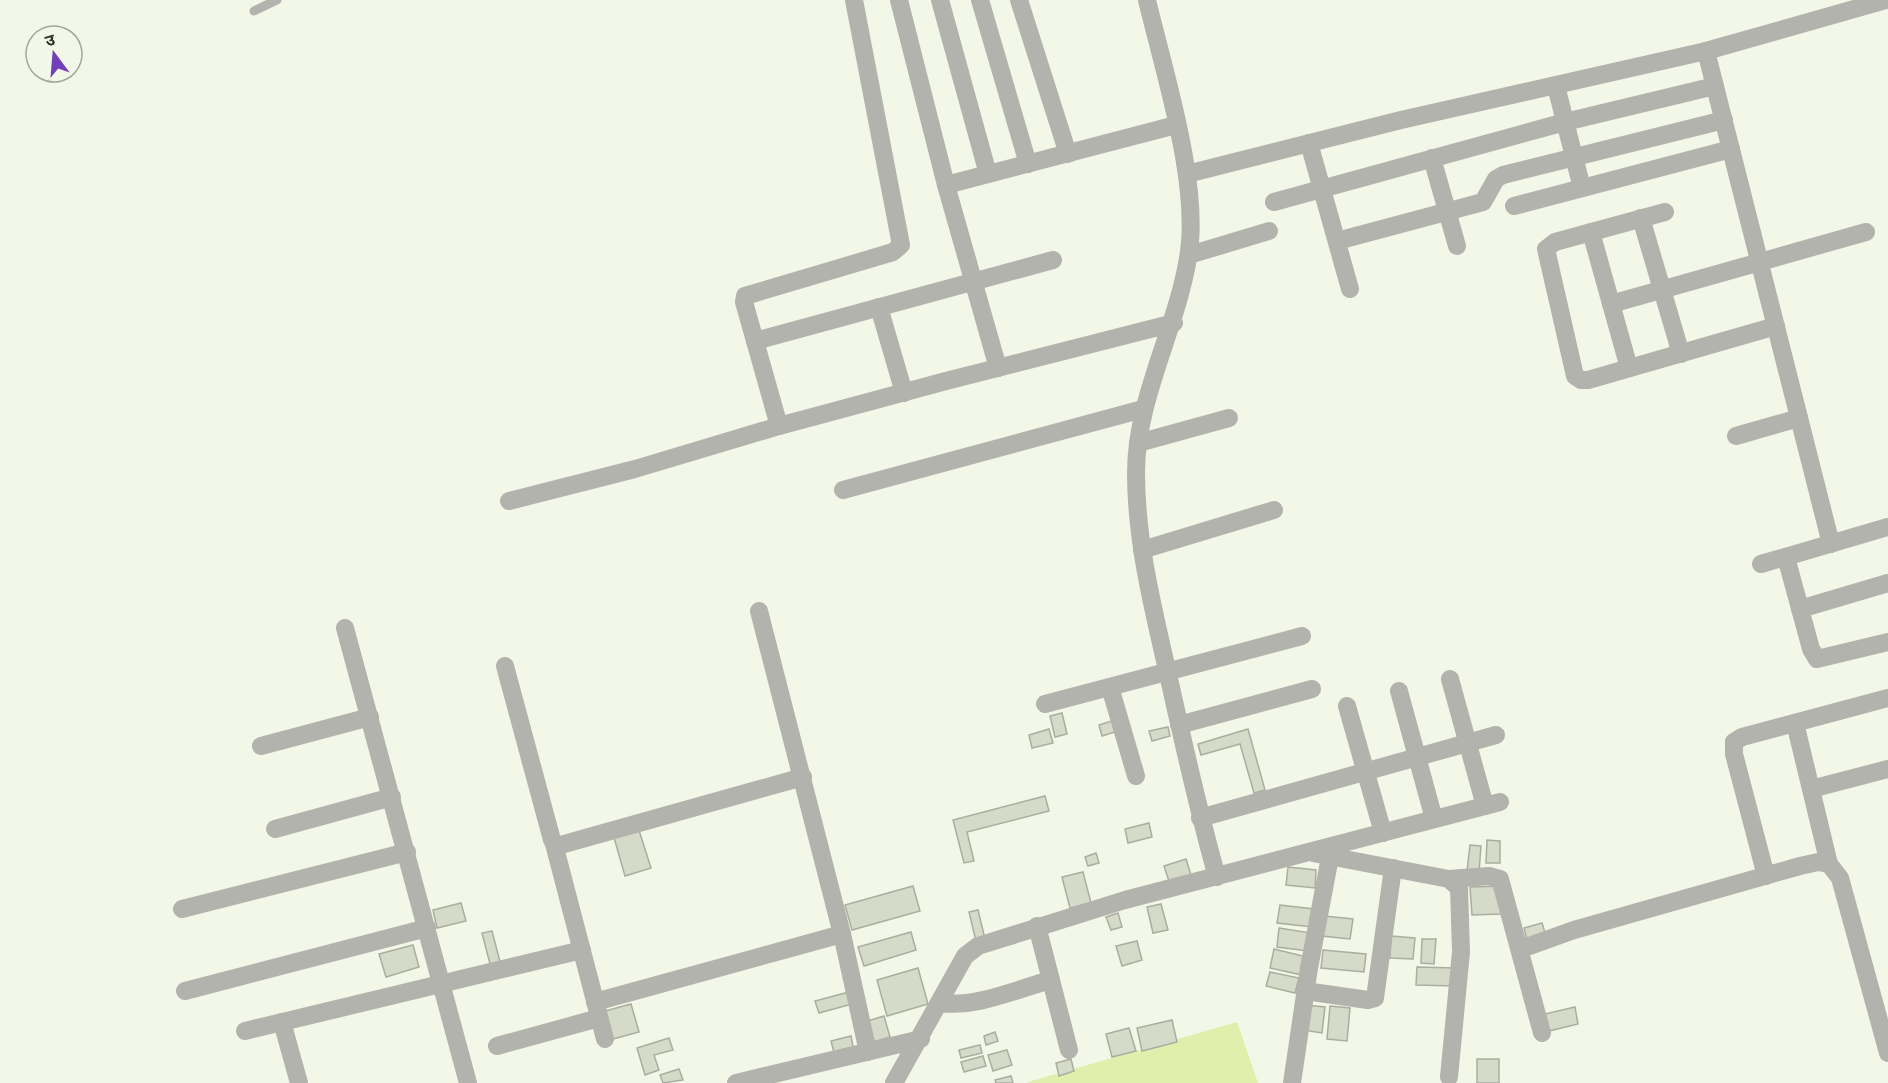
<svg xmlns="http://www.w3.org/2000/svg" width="1888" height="1083" font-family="Figtree,'Noto Sans Devanagari',sans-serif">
<rect width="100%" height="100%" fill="#f3f7e7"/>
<polygon fill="#e1efad" points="1237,1022 1258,1083 1028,1083 1028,1082"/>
<g fill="#d6dac9" stroke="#aaae9e" stroke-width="1.5">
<polygon points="1062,713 1067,734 1055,737 1050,716"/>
<polygon points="1115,720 1118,731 1102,736 1099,725"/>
<polygon points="1168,727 1170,736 1152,741 1149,731"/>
<polygon points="1049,729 1053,743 1032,748 1029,735"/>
<polygon points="1248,729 1265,790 1254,793 1240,744 1201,755 1198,744"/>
<polygon points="1045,796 1049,811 967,832 974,861 964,863 953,820"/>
<polygon points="1149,823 1152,837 1128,843 1125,829"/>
<polygon points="638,827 651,868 625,876 613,834"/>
<polygon points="1487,840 1500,841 1500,863 1486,863"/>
<polygon points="1470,845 1481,846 1479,872 1467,871"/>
<polygon points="1096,853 1099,863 1088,866 1085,857"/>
<polygon points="1186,859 1193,881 1171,887 1164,866"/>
<polygon points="1288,867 1316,870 1315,888 1286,885"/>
<polygon points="1083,872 1091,903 1070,908 1062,877"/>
<polygon points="913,886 920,911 852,930 845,905"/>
<polygon points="1500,886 1501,914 1472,915 1470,887"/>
<polygon points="461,903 466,921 437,928 433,910"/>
<polygon points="1161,904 1168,930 1153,933 1147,907"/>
<polygon points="1280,905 1314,909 1312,927 1277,923"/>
<polygon points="978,910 985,939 976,941 969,912"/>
<polygon points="1118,913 1122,927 1111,930 1106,917"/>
<polygon points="1324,916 1353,919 1350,939 1322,936"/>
<polygon points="1542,923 1547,939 1528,944 1524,928"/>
<polygon points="1279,928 1311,933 1308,951 1277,947"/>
<polygon points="492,931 500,962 490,964 482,933"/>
<polygon points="911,932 916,950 864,966 858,947"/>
<polygon points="1391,936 1415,938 1413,959 1390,958"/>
<polygon points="1422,939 1436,939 1434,964 1421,963"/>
<polygon points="1137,941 1142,960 1122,966 1116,946"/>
<polygon points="413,945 419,967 386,977 379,954"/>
<polygon points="1274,949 1307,957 1302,975 1270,968"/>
<polygon points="1323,950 1366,954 1364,972 1321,968"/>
<polygon points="1417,967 1455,968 1455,986 1416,985"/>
<polygon points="918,968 928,1004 887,1016 877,980"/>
<polygon points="1270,972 1299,978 1295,993 1266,986"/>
<polygon points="849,992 852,1004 819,1013 815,1001"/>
<polygon points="631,1004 639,1032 613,1039 605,1011"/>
<polygon points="1306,1005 1325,1007 1322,1033 1303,1030"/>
<polygon points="1330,1006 1350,1008 1347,1041 1327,1039"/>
<polygon points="1575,1007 1578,1024 1549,1031 1545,1014"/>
<polygon points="884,1016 890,1037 870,1043 864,1022"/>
<polygon points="1172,1020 1177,1042 1142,1051 1137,1028"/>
<polygon points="1129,1028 1136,1051 1112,1057 1106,1034"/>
<polygon points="995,1032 998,1041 986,1045 984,1036"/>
<polygon points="851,1036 854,1052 835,1056 831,1041"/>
<polygon points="669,1038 673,1050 654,1055 659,1070 645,1075 637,1048"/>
<polygon points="980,1045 982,1053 961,1058 959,1050"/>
<polygon points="1007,1050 1012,1065 993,1071 988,1055"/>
<polygon points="983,1056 986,1066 964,1072 961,1062"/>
<polygon points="1071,1059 1074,1071 1059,1076 1056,1063"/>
<rect x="1477" y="1059" width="22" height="24"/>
<polygon points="679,1069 683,1080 663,1083 660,1075"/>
<polygon points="1011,1076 1013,1083 996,1083 995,1080"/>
</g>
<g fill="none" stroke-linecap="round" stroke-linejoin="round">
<polyline stroke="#b2b3ac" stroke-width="9" points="254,11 277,0"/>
<g stroke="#b2b3ac" stroke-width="18">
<polyline points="899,0 946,185 998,368"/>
<polyline points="940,0 988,174"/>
<polyline points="980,0 1028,164"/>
<polyline points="1019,0 1068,154"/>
<path d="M1147 0C1164 72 1201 186 1188 258 1176 331 1136 398 1136 473 1136 541 1153 608 1168 674 1183 742 1198 810 1217 877"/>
<polyline points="1706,51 1831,544"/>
<polyline points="1556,86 1582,188"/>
<polyline points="1309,143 1350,289"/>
<polyline points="1432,158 1457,246"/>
<polyline points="1187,174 1401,120 1706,51 1886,0"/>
<polyline points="946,185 1176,125"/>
<polyline points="1274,202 1565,122 1715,86"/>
<polyline points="1514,206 1731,149"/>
<polyline points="1665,212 1555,242 1546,249 1575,376 1581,380 1588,380 1776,326"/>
<polyline points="1641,218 1681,354"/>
<polyline points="1591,232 1629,368"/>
<polyline points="1337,241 1483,202 1496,179 1503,175 1724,120"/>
<polyline points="1189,255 1269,231"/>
<polyline points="1611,304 1866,232"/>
<polyline points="879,307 904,393"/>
<polyline points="755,341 1053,260"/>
<polyline points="779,426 744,302 745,296 893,252 901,245 854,0"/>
<polyline points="1736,436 1799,418"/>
<polyline points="1138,443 1229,418"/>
<polyline points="843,490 1143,409"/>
<polyline points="509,501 635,469 779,426 946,381 1174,323"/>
<polyline points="1142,550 1274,510"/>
<polyline points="1786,557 1811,649 1817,659 1888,642"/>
<polyline points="1761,564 1888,527"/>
<polyline points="1800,609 1888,583"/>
<polyline points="759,611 842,934 868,1052"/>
<polyline points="345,628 468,1083"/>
<polyline points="505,666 552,840 557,846 803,777"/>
<polyline points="1450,679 1485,806"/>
<polyline points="1110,687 1136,776"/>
<polyline points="1399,691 1434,819"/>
<polyline points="1045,704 1302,636"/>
<polyline points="1347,706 1383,833"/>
<polyline points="1795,723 1829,864"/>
<polyline points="1179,725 1312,689"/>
<polyline points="261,746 370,717"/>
<polyline points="1811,789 1888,769"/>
<polyline points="1200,818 1496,735"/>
<polyline points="275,829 392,797"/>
<polyline points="554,844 605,1039"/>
<polyline points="1313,853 1449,879 1459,888 1461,952 1449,1077"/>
<polyline points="1766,876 1734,754 1734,742 1742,737 1888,698"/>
<polyline points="1449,879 1489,876 1500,879 1542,1033"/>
<polyline points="182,909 407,852"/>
<polyline points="1037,926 1069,1050"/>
<polyline points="1521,949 1574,930 1800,866 1818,862 1829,864 1840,878 1888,1053"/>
<polyline points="185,991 427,928"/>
<polyline points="1305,991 1368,1000 1375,998 1393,868"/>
<polyline points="595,1002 842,934"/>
<path d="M941 1003C976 1008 1017 989 1051 980"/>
<polyline points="282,1022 299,1083"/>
<polyline points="245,1031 582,950"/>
<polyline points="497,1046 599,1018"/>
<polyline points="736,1083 921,1039"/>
<polyline points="894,1083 965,956 978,946 1125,900 1500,802"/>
<polyline points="1292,1083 1309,968 1330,857"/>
</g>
</g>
<g transform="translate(54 54) rotate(344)"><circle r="28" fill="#f3f7e7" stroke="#a4a79b" stroke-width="1.5"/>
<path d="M0-4.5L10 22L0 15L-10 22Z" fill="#7141b9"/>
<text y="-9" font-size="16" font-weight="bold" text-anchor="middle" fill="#2e3029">उ</text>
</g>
</svg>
